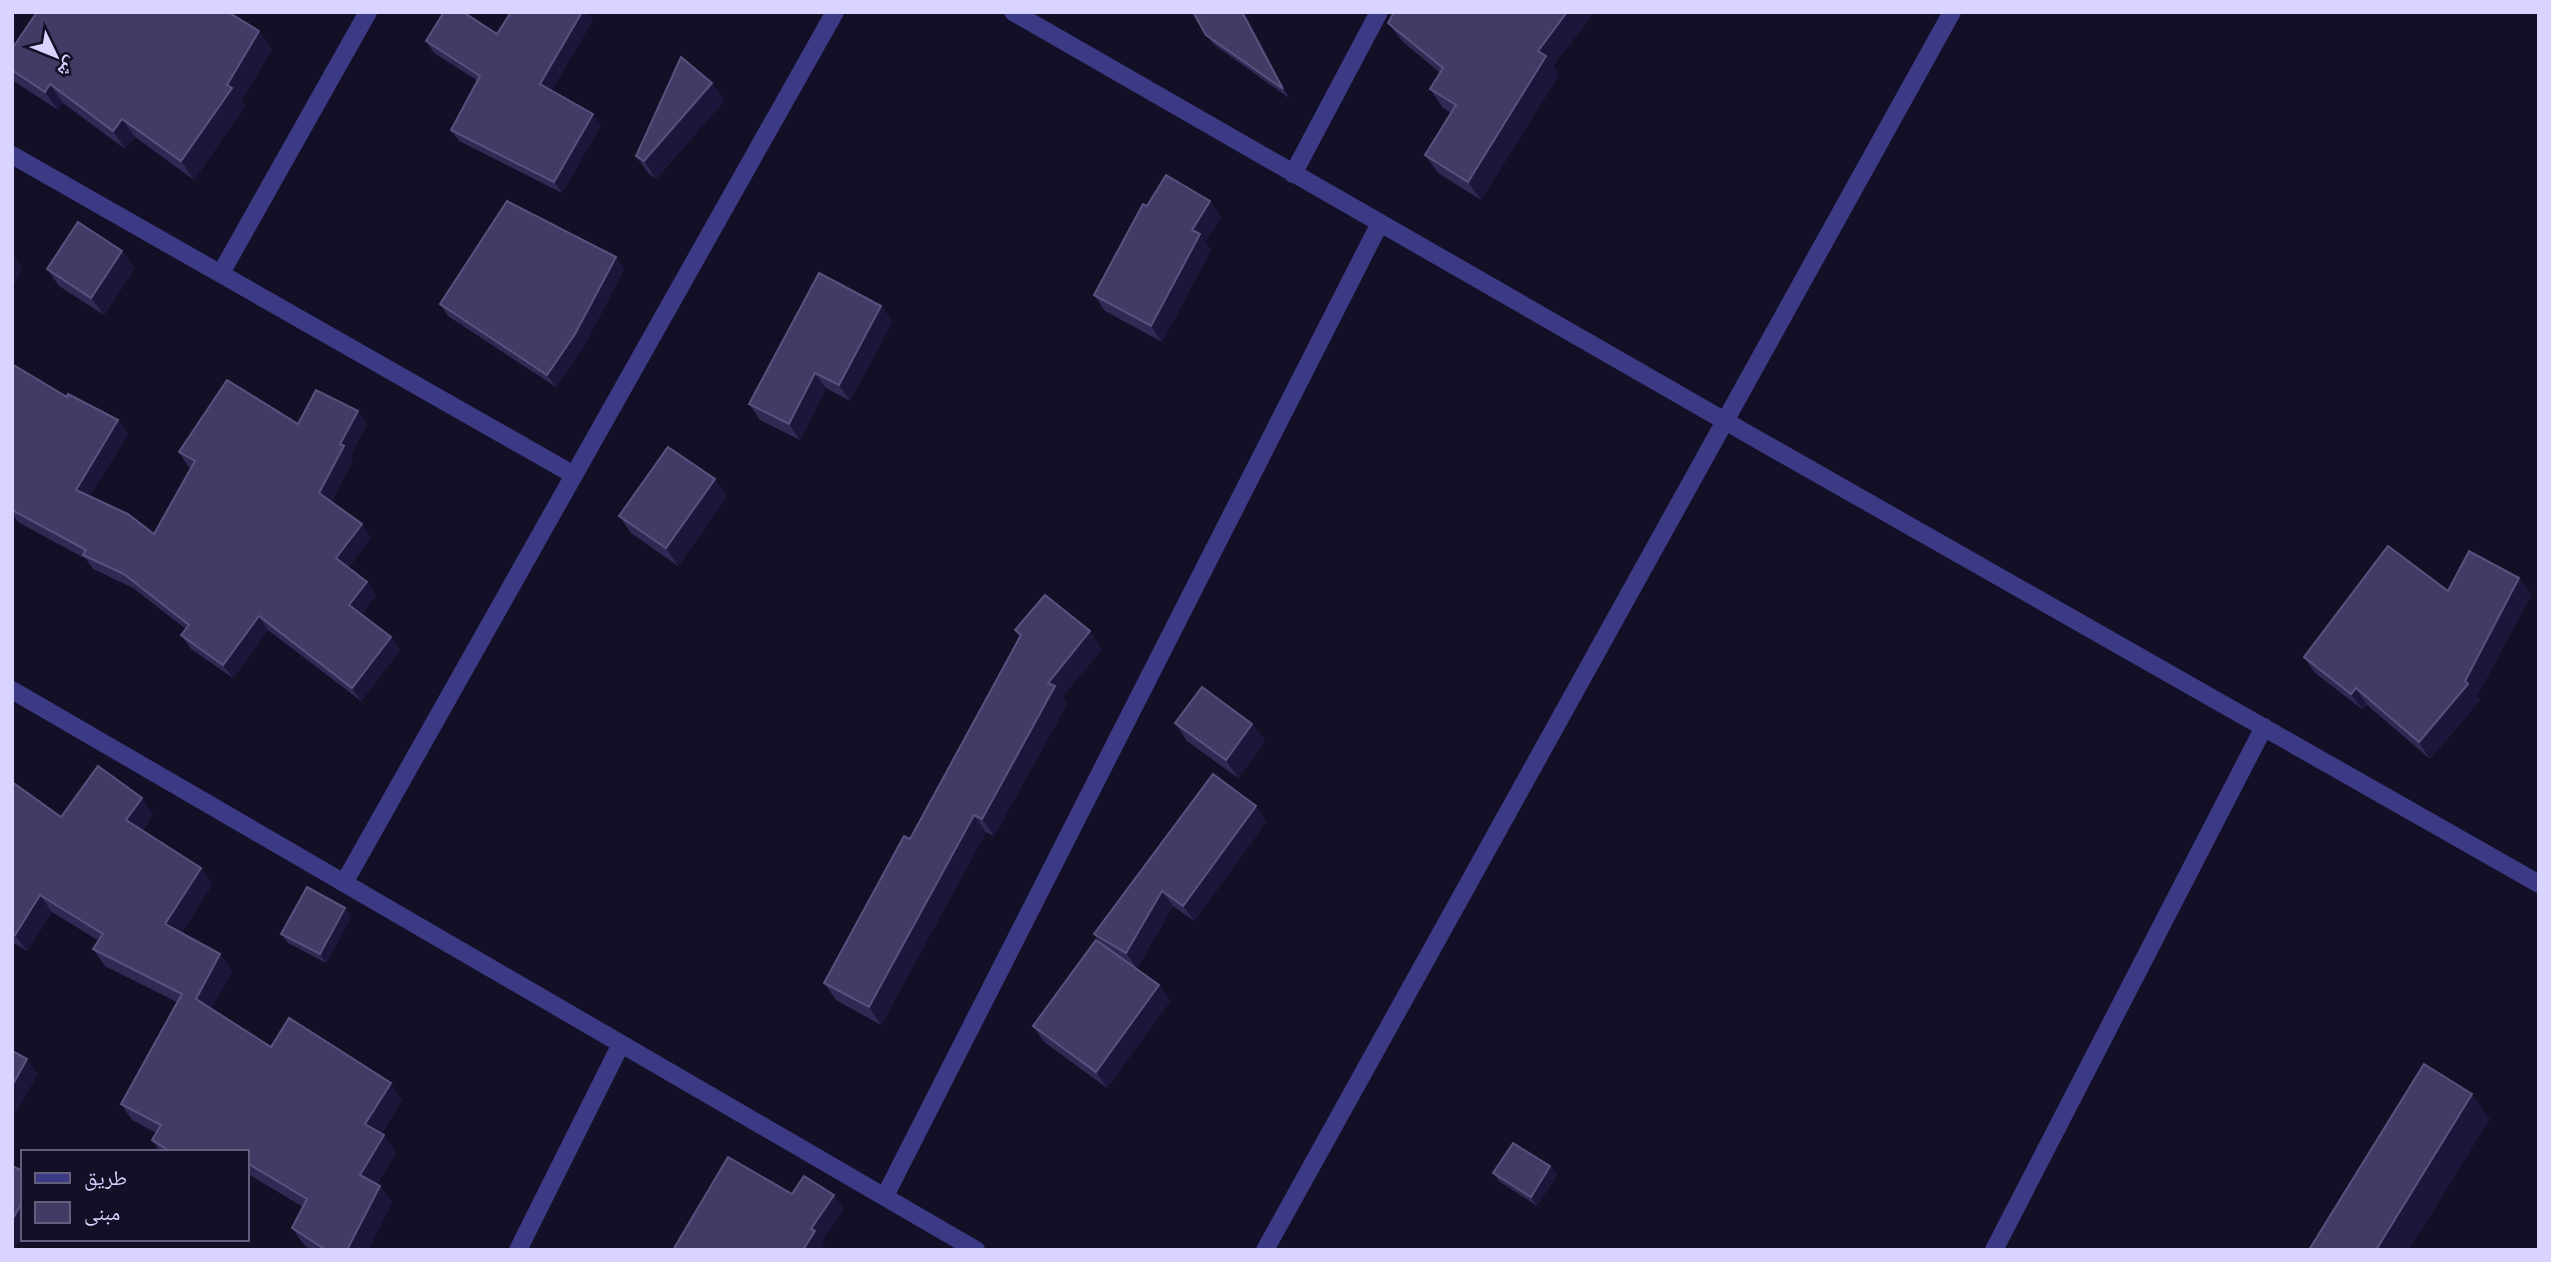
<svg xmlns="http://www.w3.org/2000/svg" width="2551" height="1262" font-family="'Work Sans','Noto Naskh Arabic',sans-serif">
<rect width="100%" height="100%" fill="#130f26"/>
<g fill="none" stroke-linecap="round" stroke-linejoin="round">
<g stroke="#3d3a85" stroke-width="18">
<polyline points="1013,12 1725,421 2539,884"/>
<polyline points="12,155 574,475"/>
<polyline points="1293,174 1379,12"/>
<polyline points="221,273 368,12"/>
<polyline points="12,690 976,1250"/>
<polyline points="344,883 835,12"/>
<polyline points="885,1196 1380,223"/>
<polyline points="518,1250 621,1044"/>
<polyline points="1265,1250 1952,12"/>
<polyline points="1994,1250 2264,727"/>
</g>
</g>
<g fill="#312854">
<polygon points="37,12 229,12 272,49 241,101 245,106 194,180 135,137 125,149 63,103 58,110 15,82 12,77 12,49"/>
<polygon points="1193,12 1244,12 1289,98 1213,44"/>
<polygon points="1394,12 1594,12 1553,66 1559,75 1481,200 1438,173 1425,155 1451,113 1443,108 1430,89 1440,73 1402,41 1388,23"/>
<polygon points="593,20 551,91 601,125 562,193 459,141 451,130 478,81 434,53 426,41 497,34"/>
<polygon points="712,83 724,101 656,179 648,173 636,156"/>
<polygon points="1210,201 1221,217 1205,242 1211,250 1162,342 1105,311 1094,295 1147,206"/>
<polygon points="122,251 135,268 104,315 59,286 47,269"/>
<polygon points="616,257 624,269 584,346 556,387 448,316 440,304"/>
<polygon points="881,306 892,322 850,401 826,388 800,440 760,420 749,404"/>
<polygon points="12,364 67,397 118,420 128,434 89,497 154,534 191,468 188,466 179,452 358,411 367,425 350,456 353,460 331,502 371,538 348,568 376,595 361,615 391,637 400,650 361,701 268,630 233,678 191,649 181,635 186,629 133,588 93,569 86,559 18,522 12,513"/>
<polygon points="727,496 678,566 631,533 619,516"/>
<polygon points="2519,578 2531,595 2477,696 2480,700 2430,759 2367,705 2363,710 2315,673 2304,657 2448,591"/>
<polygon points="1015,630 1102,649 1062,697 1067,704 994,836 986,832 881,1025 836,1000 824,983 910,839 1020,637"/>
<polygon points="1175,723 1252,724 1265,741 1238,778 1187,741"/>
<polygon points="12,782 61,817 153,814 142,831 201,868 212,885 181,933 220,954 232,971 211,1009 271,1047 402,1100 381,1134 396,1152 377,1184 380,1186 392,1202 368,1250 312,1250 304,1245 292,1228 303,1207 248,1174 247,1176 247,1152 160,1152 152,1140 156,1133 132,1120 121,1104 177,1002 105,966 93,949 99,941 52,912 27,951 12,942"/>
<polygon points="1256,806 1266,822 1194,921 1173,906 1137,968 1129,964 1159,985 1170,1001 1107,1088 1044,1042 1033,1026 1100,943 1094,934"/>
<polygon points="345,908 351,917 326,963 288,943 281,934"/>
<polygon points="1550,1166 1557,1175 1537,1206 1500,1182 1493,1173"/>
</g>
<g fill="#1d163a">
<polygon points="582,12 587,12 593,20 548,96 540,84"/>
<polygon points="1242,12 1244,12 1289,98 1283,89"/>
<polygon points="1567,12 1594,12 1553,66 1559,75 1481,200 1468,182 1538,51"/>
<polygon points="259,31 272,49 241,101 245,106 194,180 181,161"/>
<polygon points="712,83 724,101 656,179 644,161"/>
<polygon points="50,84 63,103 58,110 45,92"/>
<polygon points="593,114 601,125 562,193 554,182"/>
<polygon points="122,119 135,137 125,149 113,131"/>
<polygon points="1210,201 1221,217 1205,242 1211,250 1162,342 1151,326 1192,230"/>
<polygon points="122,251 135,268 104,315 91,298"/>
<polygon points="14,256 23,269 12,288 12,258"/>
<polygon points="616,257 624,269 584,346 556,387 547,375"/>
<polygon points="881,306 892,322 850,401 839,385"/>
<polygon points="815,373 826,388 800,440 789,424"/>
<polygon points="358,411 367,425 350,456 353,460 328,507 319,493 340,444"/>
<polygon points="118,420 128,434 85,504 76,490"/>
<polygon points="715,479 727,496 678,566 666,548"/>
<polygon points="362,524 371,538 345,572 336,558"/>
<polygon points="2519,578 2531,595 2477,696 2480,700 2430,759 2419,742 2465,681"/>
<polygon points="367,582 376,595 358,619 349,605"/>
<polygon points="259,616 268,630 233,678 223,665"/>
<polygon points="1090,631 1102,649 1062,697 1067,704 994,836 982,819 1048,683"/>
<polygon points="391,637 400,650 361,701 352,688"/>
<polygon points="2356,688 2367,705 2363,710 2351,694"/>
<polygon points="1252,724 1265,741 1238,778 1226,760"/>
<polygon points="142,798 153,814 137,837 126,820"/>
<polygon points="1256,806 1266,822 1194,921 1183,906"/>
<polygon points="974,815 986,832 881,1025 869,1007"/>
<polygon points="201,868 212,885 176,941 165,924"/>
<polygon points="1162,891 1173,906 1137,968 1126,953"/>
<polygon points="40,895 52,912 27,951 15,935"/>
<polygon points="345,908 351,917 326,963 320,954"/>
<polygon points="220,954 232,971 208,1015 196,999"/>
<polygon points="1159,985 1170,1001 1107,1088 1096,1072"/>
<polygon points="27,1059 38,1074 12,1119 12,1086"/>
<polygon points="391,1083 402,1100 376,1141 365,1124"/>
<polygon points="2472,1094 2490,1119 2409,1250 2376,1250"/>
<polygon points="384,1135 396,1152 372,1192 360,1175"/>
<polygon points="1550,1166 1557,1175 1537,1206 1531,1197"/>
<polygon points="380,1186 392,1202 368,1250 347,1250"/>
<polygon points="834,1195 844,1209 822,1241 825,1245 821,1250 803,1250 811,1229"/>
<polygon points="23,1201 23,1235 14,1250 12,1250 12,1220"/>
</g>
<g fill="#433a66" stroke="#5a527e" stroke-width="2">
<polygon points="37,12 228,12 259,31 227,85 232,88 181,161 122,119 113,131 50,84 45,92 12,70 12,49"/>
<polygon points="444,12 463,12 497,34 511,12 582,12 540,84 593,114 554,182 451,130 480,76 426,41"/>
<polygon points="1193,12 1242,12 1283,89 1206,35"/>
<polygon points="1394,12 1567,12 1538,51 1546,56 1468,182 1425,155 1456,105 1430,89 1443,68 1388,23"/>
<polygon points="681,57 712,83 644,161 636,156"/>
<polygon points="1166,175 1210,201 1192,230 1200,234 1151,326 1094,295 1143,204 1147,206"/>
<polygon points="507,201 616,257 575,334 547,375 440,304"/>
<polygon points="78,222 122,251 91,298 47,269"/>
<polygon points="819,273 881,306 839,385 815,373 789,424 749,404"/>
<polygon points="12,364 67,397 68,394 118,420 76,490 128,514 154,534 195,461 179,452 227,380 298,424 316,390 358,411 340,444 344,446 319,493 362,524 336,558 367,582 349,605 391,637 352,688 259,616 223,665 181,635 189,625 124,574 83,555 86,550 12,510"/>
<polygon points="668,447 715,479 666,548 619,516"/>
<polygon points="2388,546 2448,591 2469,551 2519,578 2465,681 2468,684 2419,742 2356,688 2351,694 2304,657"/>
<polygon points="1045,595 1090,631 1048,683 1055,686 982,819 974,815 869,1007 824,983 904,836 910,839 1021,635 1015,630"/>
<polygon points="1202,687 1252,724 1226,760 1175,723"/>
<polygon points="98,766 142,798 126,820 201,868 165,924 220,954 196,999 271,1047 289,1018 391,1083 365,1124 384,1135 360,1175 380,1186 347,1250 326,1250 292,1228 307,1199 247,1163 247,1152 171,1152 152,1140 161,1125 121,1104 182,994 93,949 103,934 40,895 15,935 12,933 12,782 61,817"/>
<polygon points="1213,774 1256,806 1183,906 1162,891 1126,953 1094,934"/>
<polygon points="307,887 345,908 320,954 281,934"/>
<polygon points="1096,940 1159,985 1096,1072 1033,1026"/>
<polygon points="12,1051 27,1059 12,1086"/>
<polygon points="2424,1064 2472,1094 2376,1250 2309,1250"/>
<polygon points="1513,1143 1550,1166 1531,1197 1493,1173"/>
<polygon points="728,1157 792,1194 804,1176 834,1195 811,1229 815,1231 803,1250 673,1250"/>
<polygon points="12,1166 23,1171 23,1201 12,1220"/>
</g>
<rect width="2551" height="1262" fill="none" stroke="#d9d4ff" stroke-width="28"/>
<rect x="21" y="1150" width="228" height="91" fill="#130f26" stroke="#625e7d" stroke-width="2"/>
<rect x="35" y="1173" width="35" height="10" fill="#3d3a85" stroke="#625e7d" stroke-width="2"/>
<text x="84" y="1185" font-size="21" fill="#d9d4ff">طريق</text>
<rect x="35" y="1202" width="35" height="21" fill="#433a66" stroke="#625e7d" stroke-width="2"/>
<text x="84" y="1220" font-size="21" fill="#d9d4ff">مبنى</text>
<g transform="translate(56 56) rotate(133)" stroke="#130f26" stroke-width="5" paint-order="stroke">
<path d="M0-5L12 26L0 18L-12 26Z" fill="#d9d4ff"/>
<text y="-10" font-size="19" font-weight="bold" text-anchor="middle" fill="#d9d4ff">ش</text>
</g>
</svg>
